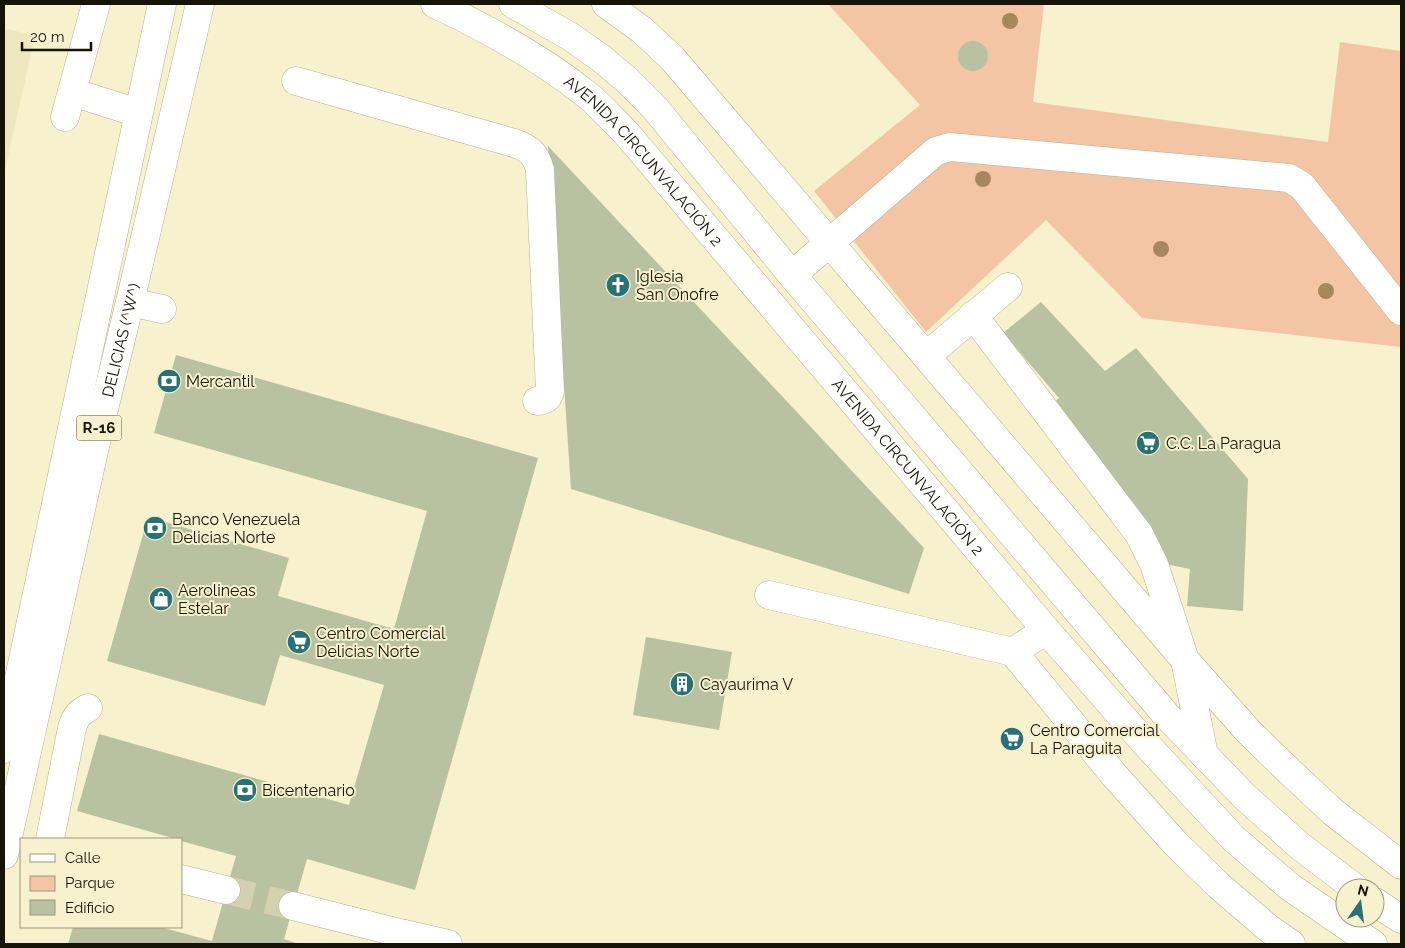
<svg xmlns="http://www.w3.org/2000/svg" width="1405" height="948" font-family="Raleway,sans-serif">
<rect width="100%" height="100%" fill="#f7f1ce"/>
<polygon fill="#efe7bd" points="4,28 35,36 4,174"/>
<polygon fill="#f4c5a4" points="828,4 1044,4 1033,102 1328,142 1340,42 1401,51 1401,347 1142,318 1046,220 926,332 814,191 920,105"/>
<g fill="#b8c1a0">
<circle cx="973" cy="56" r="15"/>
<polygon points="548,146 924,548 909,594 571,489"/>
<polygon points="1041,302 1105,371 1136,348 1248,479 1243,611 1187,606 1190,569 1160,563 1049,407 1059,398 1003,333"/>
<polygon points="176,355 538,458 415,890 307,859 284,939 299,944 68,944 73,927 160,927 212,941 236,856 181,841 181,839 176,839 77,811 99,734 349,805 384,685 280,655 265,706 107,661 148,517 289,558 278,596 394,629 427,511 154,433"/>
<polygon points="646,637 732,652 719,730 633,715"/>
</g>
<g fill="none" stroke-linecap="round" stroke-linejoin="round">
<polyline stroke="#d5d0b0" stroke-width="28" stroke-dasharray="28 14" stroke-linecap="butt" points="226,890 293,906"/>
<g stroke="#b7b090" stroke-width="29">
<g id="minor">
<polyline points="606,4 642,30 672,58 1185,660 1249,732 1289,771 1333,812 1401,865"/>
<path d="M296 81 514 143C529 148 536 154 540 170L550 391C548 399 545 400 537 401"/>
<polyline points="72,92 138,113"/>
<polyline points="65,117 96,4"/>
<polyline points="792,275 936,151 950,147 1289,178 1302,186 1401,311"/>
<polyline points="130,302 162,309"/>
<polyline points="973,315 1139,534 1154,564 1185,660 1204,755"/>
<polyline points="926,356 1008,287"/>
<polyline points="769,595 1013,652 1115,776 1175,843 1218,885 1268,928 1291,944"/>
<polyline points="1013,652 1046,630"/>
<path d="M50 839 72 728C75 718 78 713 88 708"/>
<polyline points="181,879 226,890"/>
<polyline points="293,906 404,934"/>
<polyline points="402,944 404,934 448,944"/>
</g>
</g>
<g stroke="#b7b090" stroke-width="29">
<g id="major">
<path id="s1" d="M435 4C488 29 540 57 586 94 601 106 614 121 627 134L1046 630 1146 744 1234 839 1290 887 1373 944"/>
<polyline points="513,4 571,37 602,59 628,81 654,107 792,275 1167,716 1245,797 1301,847 1355,888"/>
<polyline points="4,749 162,4"/>
<path id="s2" d="M4 855 96 442 130 302 200 4"/>
<polyline points="1375,902 1401,919"/>
</g>
</g>
<use href="#minor" stroke="#fff" stroke-width="28"/>
<use href="#major" stroke="#fff" stroke-width="28"/>
</g>
<g fill="#a7885d">
<circle cx="1010" cy="21" r="8"/>
<circle cx="983" cy="179" r="8"/>
<circle cx="1161" cy="249" r="8"/>
<circle cx="1326" cy="291" r="8"/>
</g>
<defs>
<g id="church-disc" transform="scale(1.25)"><circle r="9.5" fill="#277177" stroke="#f7f1ce"/><path d="M-1.2-6h2.4v3.5h3.3v2.4h-3.3V6h-2.4V-.1h-3.3v-2.4h3.3Z" fill="#fff"/></g>
<g id="bank-disc" transform="scale(1.25)"><circle r="9.5" fill="#277177" stroke="#f7f1ce"/><path d="M-6-4H6V4H-6ZM0-2.3a2.3 2.3 0 1 0 0 4.6a2.3 2.3 0 1 0 0-4.6Z" fill="#fff"/></g>
<g id="supermarket-disc" transform="scale(1.25)"><circle r="9.5" fill="#277177" stroke="#f7f1ce"/><path d="M-6-5.5h2.5l.6 2H6L4.5 2H-2.5L-4.4-4H-6ZM-1.5 3.2a1.3 1.3 0 1 0 .1 0ZM3 3.2a1.3 1.3 0 1 0 .1 0Z" fill="#fff"/></g>
<g id="shop-disc" transform="scale(1.25)"><circle r="9.5" fill="#277177" stroke="#f7f1ce"/><path d="M-5-2.5h2.3a2.7 3.5 0 0 1 5.4 0H5L5.5 6h-11ZM-1.5-2.5h3a1.5 2.3 0 0 0-3 0Z" fill="#fff"/></g>
<g id="building-disc" transform="scale(1.25)"><circle r="9.5" fill="#277177" stroke="#f7f1ce"/><path d="M-4-6H4V6H1V3H-1V6H-4ZM-2.5-4.3h1.7v1.8h-1.7ZM.8-4.3h1.7v1.8H.8ZM-2.5-1h1.7V.8h-1.7ZM.8-1h1.7V.8H.8Z" fill="#fff"/></g>
</defs>
<g fill-rule="evenodd">
<use href="#church-disc" x="618" y="285"/>
<use href="#bank-disc" x="169" y="381"/>
<use href="#supermarket-disc" x="1148" y="443"/>
<use href="#bank-disc" x="155" y="528"/>
<use href="#shop-disc" x="161" y="599"/>
<use href="#supermarket-disc" x="299" y="642"/>
<use href="#building-disc" x="682" y="684"/>
<use href="#supermarket-disc" x="1012" y="739"/>
<use href="#bank-disc" x="245" y="790"/>
</g>
<g text-anchor="middle" dominant-baseline="central" stroke-width="4" stroke-linejoin="round" paint-order="stroke">
<rect fill="#f7f1ce" stroke="#5a5643" stroke-width="1" x="76.5" y="415.5" width="45" height="25" rx="4"/>
<g font-size="15" font-weight="bold" fill="#161307">
<text x="99" y="428">R-16</text>
</g>
<g font-size="16" fill="#161307" stroke="#f7f1ce">
<text stroke="none"><textPath href="#s1" startOffset="264">AVENIDA CIRCUNVALACIÓN 2</textPath></text>
<text stroke="none"><textPath href="#s2" startOffset="528">DELICIAS (^W^)</textPath></text>
<text stroke="none"><textPath href="#s1" startOffset="669">AVENIDA CIRCUNVALACIÓN 2</textPath></text>
</g>
<g font-size="16" fill="#161307" stroke="#f7f1ce" text-anchor="start">
<text x="636" y="276">Iglesia<tspan x="636" dy="18">San Onofre</tspan></text>
<text x="186" y="381">Mercantil</text>
<text x="1166" y="443">C.C. La Paragua</text>
<text x="172" y="519">Banco Venezuela<tspan x="172" dy="18">Delicias Norte</tspan></text>
<text x="178" y="590">Aerolineas<tspan x="178" dy="18">Estelar</tspan></text>
<text x="316" y="633">Centro Comercial<tspan x="316" dy="18">Delicias Norte</tspan></text>
<text x="700" y="684">Cayaurima V</text>
<text x="1030" y="730">Centro Comercial<tspan x="1030" dy="18">La Paraguita</tspan></text>
<text x="262" y="790">Bicentenario</text>
</g>
</g>
<rect width="1405" height="948" fill="none" stroke="#161307" stroke-width="10"/>
<rect x="20" y="838" width="162" height="90" fill="#f7f1ce" stroke="#9d987e"/>
<rect x="30" y="854" width="25" height="8" fill="#ffffff" stroke="#9d987e"/>
<text x="65" y="863" font-size="15" fill="#161307">Calle</text>
<rect x="30" y="876" width="25" height="15" fill="#f4c5a4" stroke="#9d987e"/>
<text x="65" y="888" font-size="15" fill="#161307">Parque</text>
<rect x="30" y="900" width="25" height="15" fill="#b8c1a0" stroke="#9d987e"/>
<text x="65" y="913" font-size="15" fill="#161307">Edificio</text>
<g transform="translate(1360 903) rotate(14)"><circle r="24" fill="#f7f1ce" stroke="#9d987e"/>
<path d="M0-4L9 19L0 12L-9 19Z" fill="#277177"/>
<text y="-8" font-size="14" font-weight="bold" text-anchor="middle" fill="#161307">N</text>
</g>
<path d="M22 42v8h69v-8" fill="none" stroke="#161307" stroke-width="2.5"/>
<text x="30" y="42" font-size="15" fill="#161307" stroke="#f7f1ce" stroke-width="4" paint-order="stroke">20 m</text>
</svg>
